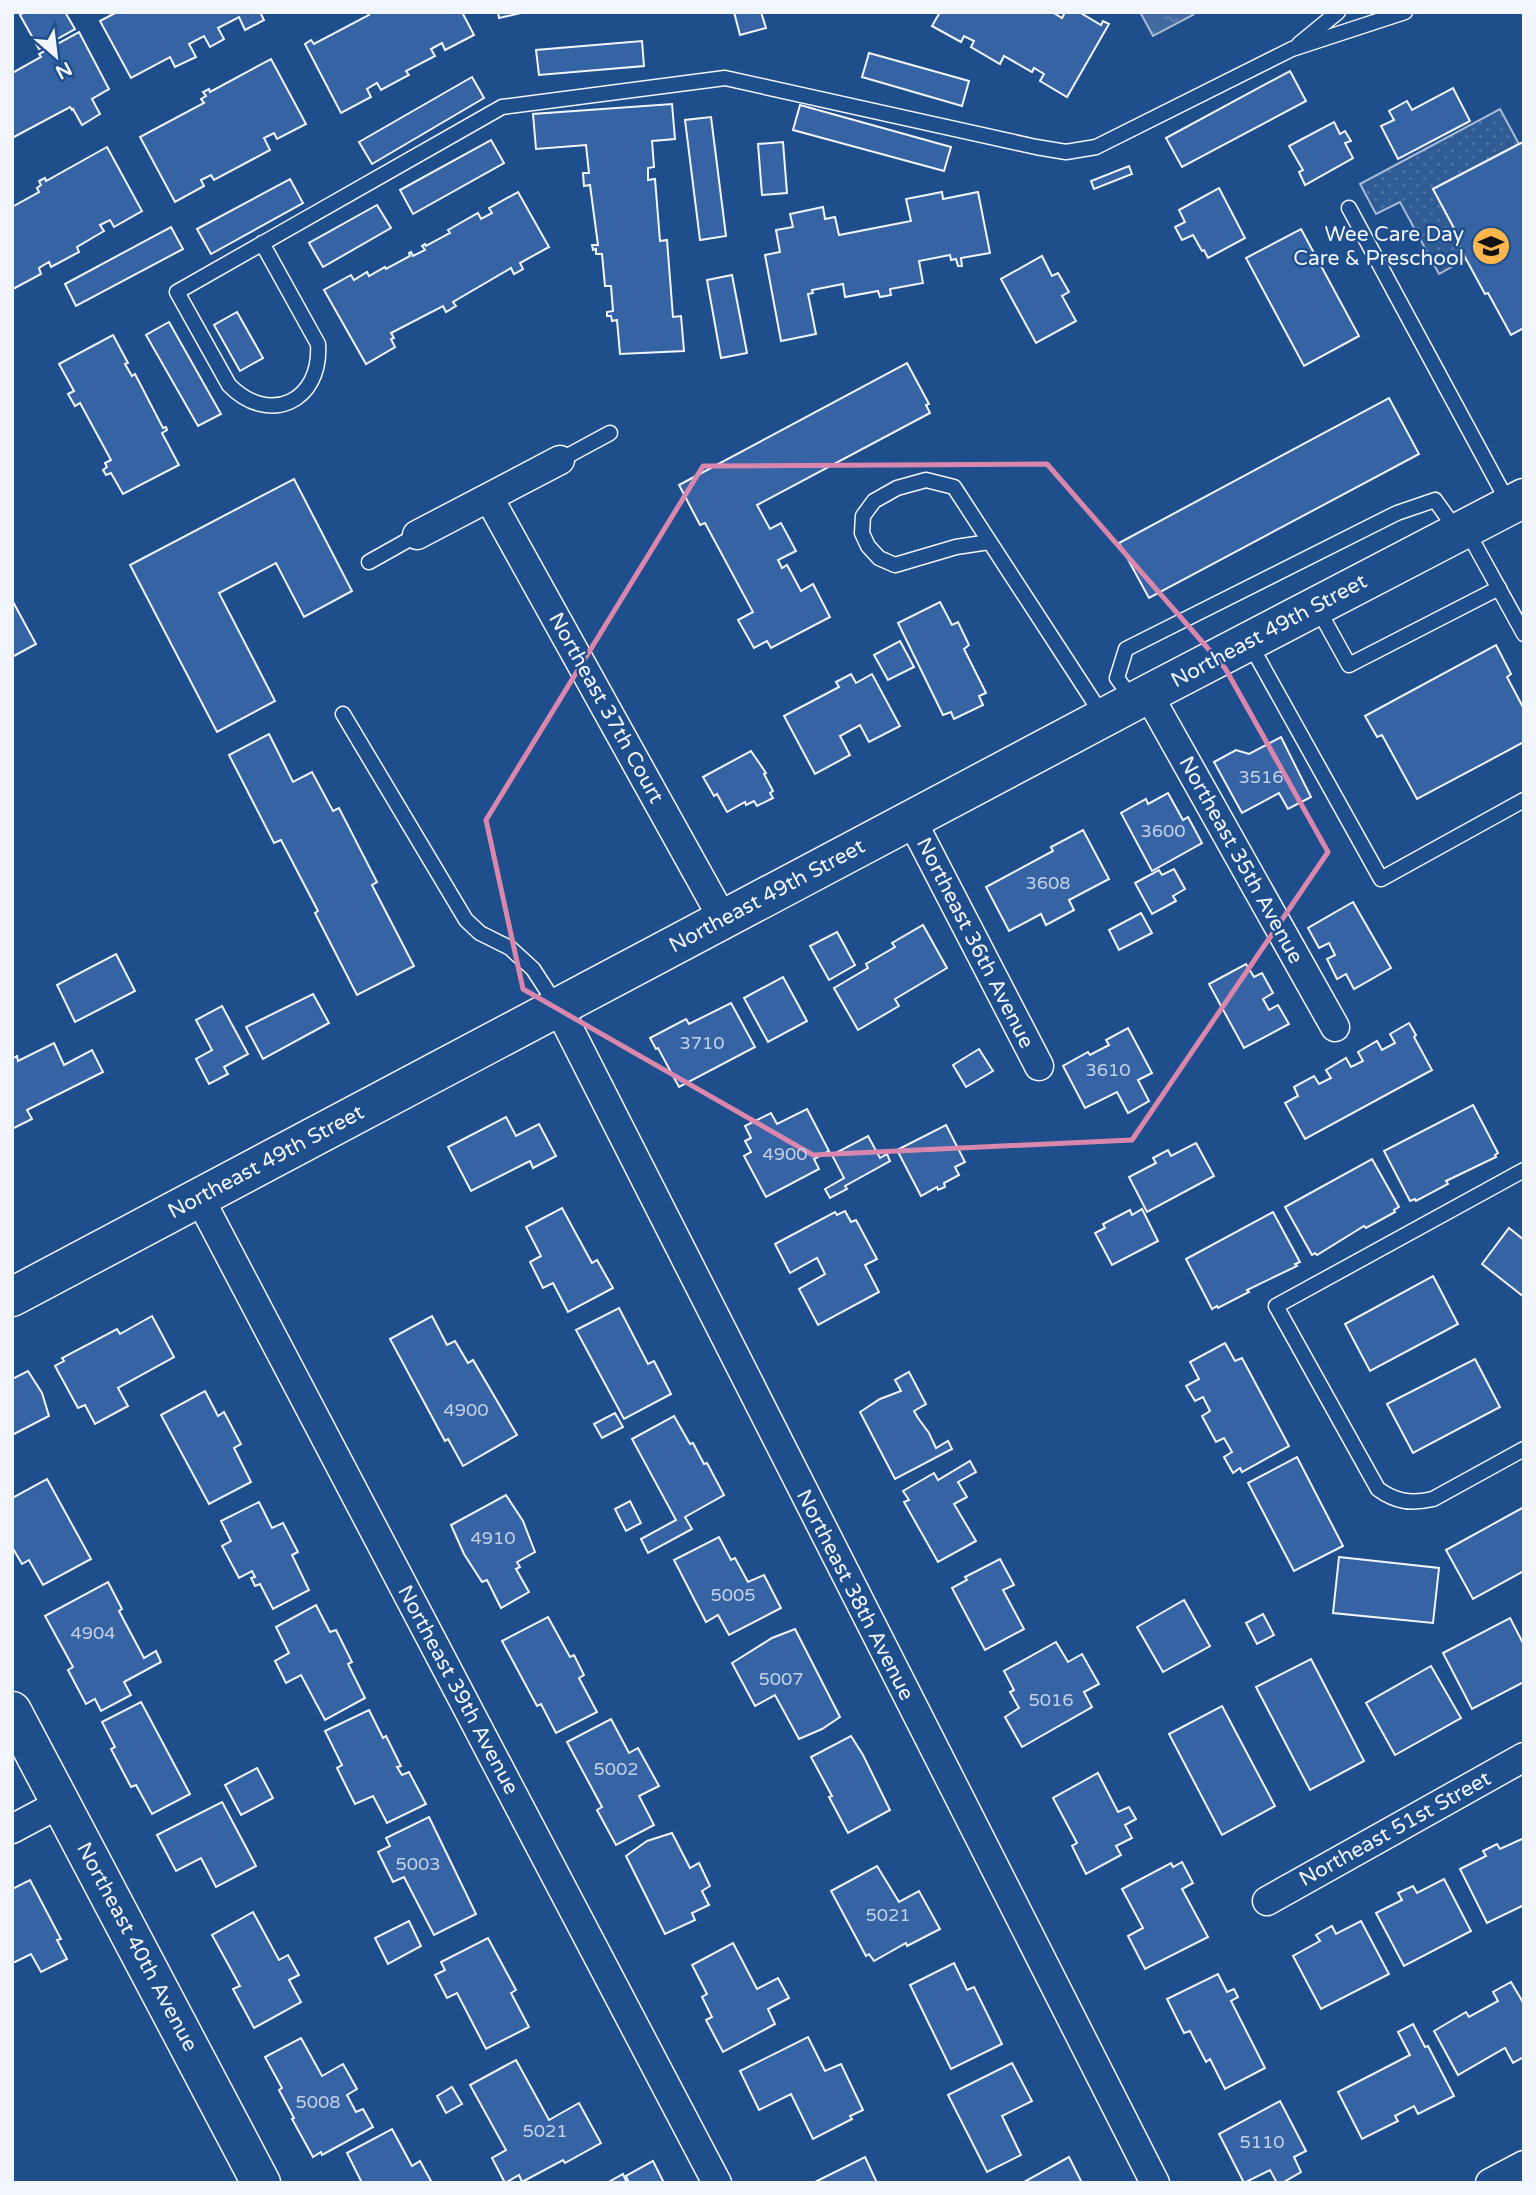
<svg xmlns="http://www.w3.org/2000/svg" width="1536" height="2195" font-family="'Varela Round',sans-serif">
<defs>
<pattern id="park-dots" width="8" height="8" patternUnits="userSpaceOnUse" patternTransform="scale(1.75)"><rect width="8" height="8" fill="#305b95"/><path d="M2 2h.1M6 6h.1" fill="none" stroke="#4e73a5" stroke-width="1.8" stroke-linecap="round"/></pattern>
<pattern id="water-ripples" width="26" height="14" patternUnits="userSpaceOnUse" patternTransform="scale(1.75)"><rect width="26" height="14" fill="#446ba0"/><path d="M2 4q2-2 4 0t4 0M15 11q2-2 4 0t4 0" fill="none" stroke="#5f81ae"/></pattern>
</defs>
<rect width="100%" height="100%" fill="#1f4e8c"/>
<polygon fill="url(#park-dots)" stroke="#a8bbd7" stroke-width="2" points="1500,109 1519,144 1433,189 1455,230 1452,232 1466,259 1439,274 1400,202 1376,214 1360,184"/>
<polygon fill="url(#water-ripples)" stroke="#a8bbd7" stroke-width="2" points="1140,12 1191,12 1193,15 1153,36"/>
<g fill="#3563a3" stroke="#f2f6ff" stroke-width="2">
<polygon points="25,12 65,12 75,29 39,49 20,15"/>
<polygon points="117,12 260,12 264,20 245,30 239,17 218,28 224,39 210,47 204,36 189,44 196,57 175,67 170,57 131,78 100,21"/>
<polygon points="367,12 462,12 474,35 445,50 442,43 431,49 435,56 406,71 409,75 381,90 377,83 367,89 371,97 341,113 305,44 311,40 314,44 369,15"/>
<polygon points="498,12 525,12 499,18"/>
<polygon points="734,12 761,12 766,28 740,35"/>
<polygon points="940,12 1052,12 1062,18 1065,12 1079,12 1101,25 1103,21 1109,24 1067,97 1040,81 1044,74 1034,68 1032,72 1004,56 1000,64 971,47 974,41 964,36 961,42 932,26"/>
<polygon points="79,32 109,89 92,99 100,114 82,125 73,109 72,110 70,107 12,138 12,73 41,57 39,54"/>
<polygon points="642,41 644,66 539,75 536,50"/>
<polygon points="869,53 969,81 962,106 862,77"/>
<polygon points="271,59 306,124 277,139 274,133 264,138 270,150 214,180 211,175 201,180 204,186 175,202 140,137 204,103 201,99 206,96 203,92 209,89 210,92"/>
<polygon points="1290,71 1306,101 1182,167 1166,138"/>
<polygon points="472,77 484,98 372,164 359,142"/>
<polygon points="1453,88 1470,121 1398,159 1381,126 1394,120 1389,111 1407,101 1412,110"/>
<polygon points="672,104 675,139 652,141 654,167 648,168 648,180 655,179 660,241 667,240 673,317 681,316 684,351 620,354 617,320 612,321 611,316 607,316 607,312 613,311 611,286 605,286 602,254 596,254 596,249 593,250 592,245 598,245 590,185 584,186 583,173 589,173 586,145 536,149 533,114"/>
<polygon points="800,105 951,147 944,171 793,130"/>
<polygon points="711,117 726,236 700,240 685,120"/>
<polygon points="1334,122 1340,134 1345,131 1351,141 1345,143 1353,158 1305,185 1299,172 1303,170 1289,146"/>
<polygon points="491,140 504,163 413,214 400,190"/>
<polygon points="783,142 787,193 762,195 758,144"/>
<polygon points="1523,142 1524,328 1511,335 1488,293 1485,294 1466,259 1452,232 1455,230 1433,189"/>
<polygon points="107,147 142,211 114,227 110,220 100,225 104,231 77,247 79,252 51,267 49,262 39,268 41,274 13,289 12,207 39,192 37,188 41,185 39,181 45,178 46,181"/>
<polygon points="1129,166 1132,174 1094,189 1091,181"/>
<polygon points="290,179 303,203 211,254 197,229"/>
<polygon points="1219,188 1245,238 1208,258 1204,250 1202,251 1193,235 1182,240 1175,227 1185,222 1179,210"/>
<polygon points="518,192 549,247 520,263 523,269 514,274 511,268 453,302 456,306 446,312 443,306 391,333 394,338 391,339 395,347 366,364 324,290 351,275 354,280 367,272 369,276 385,267 386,269 410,256 409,253 411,252 413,256 425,250 422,246 425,244 426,246 450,233 448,230 478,213 481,219 492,213 489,208"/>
<polygon points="942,192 943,199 978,192 990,253 961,258 962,266 958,266 956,259 951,260 950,255 919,261 923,283 890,289 891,295 880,297 878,291 845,297 843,284 812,290 813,293 808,294 816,334 781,341 765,255 780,252 776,230 793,227 790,214 823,207 825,219 835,217 839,235 911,221 906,199"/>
<polygon points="377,205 391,228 323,267 309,243"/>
<polygon points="171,227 183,249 76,306 65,284"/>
<polygon points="1301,229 1359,336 1304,366 1246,258"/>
<polygon points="1042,256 1052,276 1058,273 1069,292 1062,296 1076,321 1036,343 1001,279"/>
<polygon points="732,275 747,353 721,358 707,280"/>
<polygon points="237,312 263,358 240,371 214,325"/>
<polygon points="169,322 221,414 198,426 146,335"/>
<polygon points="113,335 128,363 125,364 132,376 135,374 163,428 166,427 167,430 162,433 179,465 123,494 111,473 106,475 103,470 107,467 105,463 111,460 80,403 75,406 68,394 74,391 59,364"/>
<polygon points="907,363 929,404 926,405 930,413 757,505 770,529 781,523 796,551 778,560 782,568 787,565 801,591 813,584 830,617 771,648 767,641 754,648 738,620 753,612 705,523 700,525 679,485"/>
<polygon points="1389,398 1419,454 1149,598 1119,543"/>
<polygon points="294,479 352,591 304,617 276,563 219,593 275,701 217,732 130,565"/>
<polygon points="12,600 36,644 12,657"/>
<polygon points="940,602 952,625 958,622 969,645 964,649 986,693 979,696 983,705 954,719 951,712 943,715 898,623"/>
<polygon points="900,641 914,667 888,680 874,655"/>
<polygon points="1496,645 1511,674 1507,677 1524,709 1524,742 1417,799 1382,735 1377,737 1365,716"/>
<polygon points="851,674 856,683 872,674 900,726 869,742 860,725 840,736 850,755 815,774 784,716 839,687 836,682"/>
<polygon points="269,734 293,782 312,772 333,811 339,808 377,882 372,885 414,966 357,995 315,913 318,911 281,840 274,843 229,755"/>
<polygon points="1281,737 1311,797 1288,809 1279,793 1242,813 1214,762 1236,750 1249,754"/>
<polygon points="751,751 766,773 764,774 773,791 770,793 773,798 757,806 754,801 746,805 745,802 727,812 717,794 714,796 703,777"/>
<polygon points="1168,793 1183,820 1188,817 1202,843 1152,871 1121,813 1146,799 1148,804"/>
<polygon points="1083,830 1109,879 1069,900 1074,910 1046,925 1041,914 1009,931 986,887 1053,851 1051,847"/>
<polygon points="1174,869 1185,889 1173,896 1176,901 1152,914 1135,883 1159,870 1162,875"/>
<polygon points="1353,902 1391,968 1354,989 1346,974 1337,979 1327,959 1335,955 1329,943 1319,948 1308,928"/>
<polygon points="1141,913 1152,933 1119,950 1109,930"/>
<polygon points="923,925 947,968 895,999 899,1006 858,1030 834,988 868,968 866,964 895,947 892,943"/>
<polygon points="837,932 855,965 829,980 810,946"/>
<polygon points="116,954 135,991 75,1022 57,985"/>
<polygon points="1246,964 1254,977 1262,973 1273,993 1263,999 1269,1010 1278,1005 1289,1024 1244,1048 1209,984"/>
<polygon points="783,977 807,1021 768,1042 744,998"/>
<polygon points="313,994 329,1023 263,1059 246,1027"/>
<polygon points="731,1003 755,1047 679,1087 658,1048 656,1049 650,1038 686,1019 689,1024"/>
<polygon points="222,1006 248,1054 224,1067 228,1074 209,1084 196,1059 212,1050 196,1020"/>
<polygon points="1409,1023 1416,1035 1414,1037 1432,1070 1305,1139 1285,1103 1298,1096 1294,1087 1314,1076 1319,1084 1331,1078 1326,1070 1346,1058 1351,1067 1363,1061 1358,1052 1377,1041 1382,1050 1395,1043 1390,1034"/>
<polygon points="1128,1028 1152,1073 1138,1080 1149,1101 1128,1113 1117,1092 1085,1108 1063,1066 1088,1052 1090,1055 1109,1045 1106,1040"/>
<polygon points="54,1043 64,1065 92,1050 103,1072 27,1110 32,1119 12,1129 12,1059 17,1056 18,1061"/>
<polygon points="979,1049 993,1071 966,1087 953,1065"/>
<polygon points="1473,1105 1498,1153 1495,1155 1496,1157 1446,1181 1448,1184 1416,1201 1415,1199 1410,1201 1384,1151"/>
<polygon points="807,1109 829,1151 814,1159 819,1169 766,1197 744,1156 751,1152 745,1141 751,1138 745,1126 771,1113 777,1124"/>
<polygon points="506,1117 516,1136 539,1124 556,1156 533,1168 530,1161 471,1191 448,1147"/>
<polygon points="946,1125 965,1162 955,1167 959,1175 944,1183 945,1187 938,1190 937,1187 921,1196 897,1150"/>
<polygon points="868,1136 880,1158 887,1154 890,1161 845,1186 847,1189 830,1198 825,1189 844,1178 832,1155"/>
<polygon points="1196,1143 1214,1176 1147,1212 1129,1177 1156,1163 1153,1158 1168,1150 1171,1156"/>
<polygon points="1372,1159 1399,1207 1394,1210 1395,1212 1366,1228 1364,1226 1317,1255 1315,1253 1312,1255 1285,1207"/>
<polygon points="562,1208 592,1263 597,1260 613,1288 568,1312 553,1283 543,1288 530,1262 541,1256 526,1227"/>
<polygon points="1142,1209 1158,1241 1112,1265 1095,1233 1105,1228 1103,1224 1130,1210 1132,1215"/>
<polygon points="845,1211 851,1222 856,1220 877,1259 865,1265 879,1292 818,1325 799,1289 825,1274 817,1258 790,1273 775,1244 835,1212 837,1215"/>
<polygon points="1273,1212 1300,1262 1295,1264 1297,1266 1247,1290 1249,1292 1218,1308 1217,1306 1212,1309 1186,1259"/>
<polygon points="1509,1228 1524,1240 1524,1297 1482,1264"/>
<polygon points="1433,1276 1458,1324 1370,1371 1345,1324"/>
<polygon points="619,1308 648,1364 654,1361 671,1394 624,1419 576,1330"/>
<polygon points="152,1316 174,1357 118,1388 128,1406 95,1424 85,1405 78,1408 55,1366 64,1361 62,1358 117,1329 120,1334"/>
<polygon points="432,1316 447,1345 455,1341 468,1363 473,1360 517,1435 463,1466 448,1439 445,1441 390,1339"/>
<polygon points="1225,1343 1235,1361 1242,1358 1289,1446 1242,1472 1240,1468 1233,1473 1224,1457 1232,1452 1224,1438 1216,1442 1202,1416 1210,1411 1203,1397 1195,1401 1186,1386 1199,1379 1190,1362"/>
<polygon points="1475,1359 1500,1407 1413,1453 1387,1404"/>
<polygon points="28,1371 42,1393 49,1416 12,1435 12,1379"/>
<polygon points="909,1372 926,1404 914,1411 918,1418 929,1433 936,1448 948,1441 952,1449 895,1479 860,1412 880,1399 901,1391 895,1380"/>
<polygon points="205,1391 218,1416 224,1412 241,1444 234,1448 251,1482 209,1504 161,1415"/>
<polygon points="615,1413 623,1427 602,1438 594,1424"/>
<polygon points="674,1416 690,1444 693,1443 704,1464 707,1463 724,1495 685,1517 692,1529 648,1553 641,1539 676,1520 632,1439"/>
<polygon points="1297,1457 1343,1546 1294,1571 1248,1483"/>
<polygon points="970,1461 976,1472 958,1482 967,1497 954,1504 976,1541 938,1562 904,1502 909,1500 903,1491 934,1473 938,1480"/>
<polygon points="47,1479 91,1559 43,1585 29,1560 22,1564 12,1547 12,1498"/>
<polygon points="506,1495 523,1521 535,1552 517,1562 520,1567 516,1569 529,1592 501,1608 487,1580 482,1582 464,1554 451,1525"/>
<polygon points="630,1501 641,1523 626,1531 615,1509"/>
<polygon points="259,1502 272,1528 283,1523 298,1552 292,1555 309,1590 273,1609 260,1584 255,1586 251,1578 255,1577 252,1571 239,1578 222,1546 231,1541 221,1521"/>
<polygon points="1524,1507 1524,1571 1473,1599 1446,1550"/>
<polygon points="719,1537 731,1560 735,1558 748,1582 764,1575 781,1608 729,1635 718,1615 706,1622 674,1560"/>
<polygon points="1339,1557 1439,1568 1433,1623 1333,1613"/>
<polygon points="1000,1559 1014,1585 1003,1590 1024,1629 985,1650 952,1588 967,1580 965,1577"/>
<polygon points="108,1582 122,1609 119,1611 144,1658 156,1651 161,1662 124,1682 131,1695 101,1711 95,1699 86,1704 68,1670 73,1667 45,1616"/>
<polygon points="1184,1600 1210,1646 1163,1672 1137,1627"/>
<polygon points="316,1605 330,1632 336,1630 352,1662 348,1664 365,1698 325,1720 301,1675 286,1683 275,1661 289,1653 276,1627"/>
<polygon points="1263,1614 1274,1635 1257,1644 1246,1623"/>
<polygon points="548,1617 570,1657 574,1655 584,1675 579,1678 597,1712 556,1733 541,1704 537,1706 502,1641"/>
<polygon points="1510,1618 1524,1645 1524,1682 1472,1709 1443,1653"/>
<polygon points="795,1629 840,1717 822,1729 799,1739 775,1695 755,1706 732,1663 772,1638"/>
<polygon points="1056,1642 1068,1662 1082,1654 1099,1684 1084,1692 1092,1707 1022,1747 1005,1717 1019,1708 1010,1692 1014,1690 1004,1671"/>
<polygon points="1311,1659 1364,1761 1310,1790 1256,1687"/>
<polygon points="1431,1666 1461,1718 1395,1755 1366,1703"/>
<polygon points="141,1702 190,1794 152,1814 136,1785 131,1787 111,1749 115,1747 102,1722"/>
<polygon points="1222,1706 1275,1806 1222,1835 1169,1734"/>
<polygon points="369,1710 383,1738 386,1736 401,1766 397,1767 402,1775 409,1772 426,1804 387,1823 373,1796 355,1804 337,1768 342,1765 325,1731"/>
<polygon points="611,1719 629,1753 638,1748 659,1786 639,1796 654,1825 616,1845 597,1810 602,1807 567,1742"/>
<polygon points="851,1736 863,1755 890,1810 848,1833 829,1797 832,1796 811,1757"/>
<polygon points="257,1768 273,1798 241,1815 225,1785"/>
<polygon points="1098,1773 1118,1812 1129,1807 1136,1819 1125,1825 1132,1838 1116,1846 1121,1855 1086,1874 1072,1846 1077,1843 1053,1798"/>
<polygon points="222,1802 256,1866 216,1887 201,1858 176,1871 157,1835"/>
<polygon points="429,1817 476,1914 434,1935 404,1877 393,1882 378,1852 390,1846 386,1838"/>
<polygon points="672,1833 690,1868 699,1863 710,1886 702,1891 709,1905 692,1913 695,1920 665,1934 626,1856 647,1841"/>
<polygon points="1524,1838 1524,1905 1487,1923 1460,1869 1486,1856 1483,1851 1497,1844 1500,1849"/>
<polygon points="1182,1862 1193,1883 1182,1889 1208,1937 1145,1969 1128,1936 1143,1928 1122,1889 1171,1863 1173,1867"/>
<polygon points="877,1866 899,1902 919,1891 940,1929 907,1946 906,1943 874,1961 869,1954 866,1956 831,1891"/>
<polygon points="1444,1879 1471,1931 1404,1966 1376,1913 1402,1900 1398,1893 1413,1886 1417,1893"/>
<polygon points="30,1880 61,1939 57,1940 67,1959 41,1972 31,1954 15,1962 12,1962 12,1889"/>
<polygon points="253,1912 279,1960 288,1955 299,1975 289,1980 301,2002 254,2028 233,1989 240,1986 212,1935"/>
<polygon points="409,1921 421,1946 388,1964 375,1938"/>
<polygon points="1361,1921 1389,1974 1321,2009 1293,1956 1320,1941 1316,1935 1332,1926 1336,1934"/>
<polygon points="488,1938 516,1990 511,1993 529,2027 486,2049 457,1993 447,1998 435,1975 445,1970 441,1962"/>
<polygon points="733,1943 757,1989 778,1978 789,1998 768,2009 775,2024 723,2052 706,2020 712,2017 702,1997 707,1994 692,1965"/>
<polygon points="954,1963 967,1990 974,1987 1002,2044 951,2069 910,1985"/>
<polygon points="1218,1974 1227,1992 1234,1989 1238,1997 1231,2001 1265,2068 1225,2089 1210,2059 1206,2062 1190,2031 1184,2033 1167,1999"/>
<polygon points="1511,1982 1524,2004 1524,2057 1513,2063 1505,2048 1458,2075 1434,2031 1466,2012 1469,2017 1498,2001 1493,1992"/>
<polygon points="1413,2024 1425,2047 1428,2046 1454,2096 1418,2114 1414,2106 1395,2116 1398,2121 1362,2139 1338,2092 1410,2055 1398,2032"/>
<polygon points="808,2037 825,2071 841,2064 863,2110 850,2116 852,2119 813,2139 791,2094 759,2110 740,2071"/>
<polygon points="301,2038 322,2076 343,2064 357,2089 347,2095 356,2112 363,2109 373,2127 322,2155 321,2152 313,2157 292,2119 294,2118 279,2090 282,2088 265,2057"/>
<polygon points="516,2060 549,2120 579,2103 601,2143 565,2163 563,2160 522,2182 519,2175 505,2183 492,2158 506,2150 470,2085"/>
<polygon points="1012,2063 1032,2101 1002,2116 1021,2155 987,2172 948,2095"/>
<polygon points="452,2087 462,2104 446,2113 437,2096"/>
<polygon points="1280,2101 1306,2151 1294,2157 1301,2172 1282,2183 1277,2183 1270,2170 1244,2183 1219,2134"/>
<polygon points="392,2129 412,2166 420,2161 432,2183 362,2183 347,2153"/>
<polygon points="865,2157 877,2183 813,2183"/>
<polygon points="1069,2157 1082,2183 1022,2183"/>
<polygon points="653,2161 664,2183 629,2183 626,2176"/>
<polygon points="623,2174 627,2183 607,2183"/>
</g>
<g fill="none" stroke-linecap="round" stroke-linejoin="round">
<g stroke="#f2f6ff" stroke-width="17">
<g id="lane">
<polyline points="1299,44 1338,12"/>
<polyline points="1349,208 1509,504"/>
<path d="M262 243 318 344C322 402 269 426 229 385L177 292 502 107 725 78 1036 147 1066 152 1096 147 1292 49 1405 12"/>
<polyline points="560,460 610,433"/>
<polyline points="1466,529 1524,634"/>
<polyline points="989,542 956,547 895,565 879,558 868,546 862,533 863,516 874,501 897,488 926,480 954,487 1103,716"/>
<polyline points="369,562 417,535"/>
<polyline points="1318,609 1349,665 1499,588"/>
<polyline points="1250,644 1381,879 1524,800"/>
<polyline points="1133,700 1117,678 1126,649 1397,513 1435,500 1457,531"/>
<polyline points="343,714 466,920 480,933 510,948 533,969 557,1006"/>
<path d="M1524 1170 1276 1306 1378 1489C1396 1502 1411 1504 1433 1499L1524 1449"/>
</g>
</g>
<g stroke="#f2f6ff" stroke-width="31">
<g id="street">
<polyline points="489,498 723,919"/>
<polyline points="417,535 560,460"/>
<polyline points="1148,694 1335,1027"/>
<polyline points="911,819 1039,1066"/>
<polyline points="558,1007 1155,2183"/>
<polyline points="199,1197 717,2183"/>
<polyline points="12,1829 61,1803"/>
<polyline points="1267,1901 1524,1757"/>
<polyline points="1490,2183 1524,2165"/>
</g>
</g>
<g stroke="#f2f6ff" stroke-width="41">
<g id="secondary">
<polyline points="12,1297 1148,694 1524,498"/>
<polyline points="12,1711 261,2183"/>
</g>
</g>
<use href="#lane" stroke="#1f4e8c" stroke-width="14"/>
<use href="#street" stroke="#1f4e8c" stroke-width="28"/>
<use href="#secondary" stroke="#1f4e8c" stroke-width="38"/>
</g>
<path fill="none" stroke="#da87ad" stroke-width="5" stroke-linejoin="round" d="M1047 464 1225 668 1328 852 1132 1140 813 1155 523 989 486 820 703 466Z"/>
<defs>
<g id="school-disc" transform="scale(2.0125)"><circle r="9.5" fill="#ffb74d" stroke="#1f4e8c"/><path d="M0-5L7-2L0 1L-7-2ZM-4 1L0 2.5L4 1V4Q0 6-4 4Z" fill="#111"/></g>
</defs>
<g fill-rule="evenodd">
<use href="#school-disc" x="1491" y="246"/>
</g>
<g text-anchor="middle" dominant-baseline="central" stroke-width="5" stroke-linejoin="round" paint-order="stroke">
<g font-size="18" fill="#c3d1e8">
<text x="1261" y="777">3516</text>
<text x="1163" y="831">3600</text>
<text x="1048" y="883">3608</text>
<text x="702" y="1043">3710</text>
<text x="1108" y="1070">3610</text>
<text x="785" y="1154">4900</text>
<text x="466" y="1410">4900</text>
<text x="493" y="1538">4910</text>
<text x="733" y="1595">5005</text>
<text x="93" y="1633">4904</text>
<text x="781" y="1679">5007</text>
<text x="1051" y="1700">5016</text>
<text x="616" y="1769">5002</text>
<text x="418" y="1864">5003</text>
<text x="888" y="1915">5021</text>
<text x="318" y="2102">5008</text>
<text x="545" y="2131">5021</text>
<text x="1262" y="2142">5110</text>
</g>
<g font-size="21" fill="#f2f6ff" stroke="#1f4e8c" text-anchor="end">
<text x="1464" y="234">Wee Care Day<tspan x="1464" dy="24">Care &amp; Preschool</tspan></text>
</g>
<g font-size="21" fill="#f2f6ff" stroke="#1f4e8c">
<text transform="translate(1269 631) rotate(-28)">Northeast 49th Street</text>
<text transform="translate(606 708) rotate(61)">Northeast 37th Court</text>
<text transform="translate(1241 860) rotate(61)">Northeast 35th Avenue</text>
<text transform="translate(767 896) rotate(-28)">Northeast 49th Street</text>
<text transform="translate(975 943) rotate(63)">Northeast 36th Avenue</text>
<text transform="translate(266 1162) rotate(-28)">Northeast 49th Street</text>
<text transform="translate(855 1595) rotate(63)">Northeast 38th Avenue</text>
<text transform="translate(458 1690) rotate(62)">Northeast 39th Avenue</text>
<text transform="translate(1395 1829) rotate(-29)">Northeast 51st Street</text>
<text transform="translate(137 1947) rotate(62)">Northeast 40th Avenue</text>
</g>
</g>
<rect width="1536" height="2195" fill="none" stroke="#f2f6ff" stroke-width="28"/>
<g transform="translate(56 56) rotate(152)" stroke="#1f4e8c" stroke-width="5" paint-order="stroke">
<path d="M0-5L12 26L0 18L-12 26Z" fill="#f2f6ff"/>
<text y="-10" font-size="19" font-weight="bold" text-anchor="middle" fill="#f2f6ff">N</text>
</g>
</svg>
